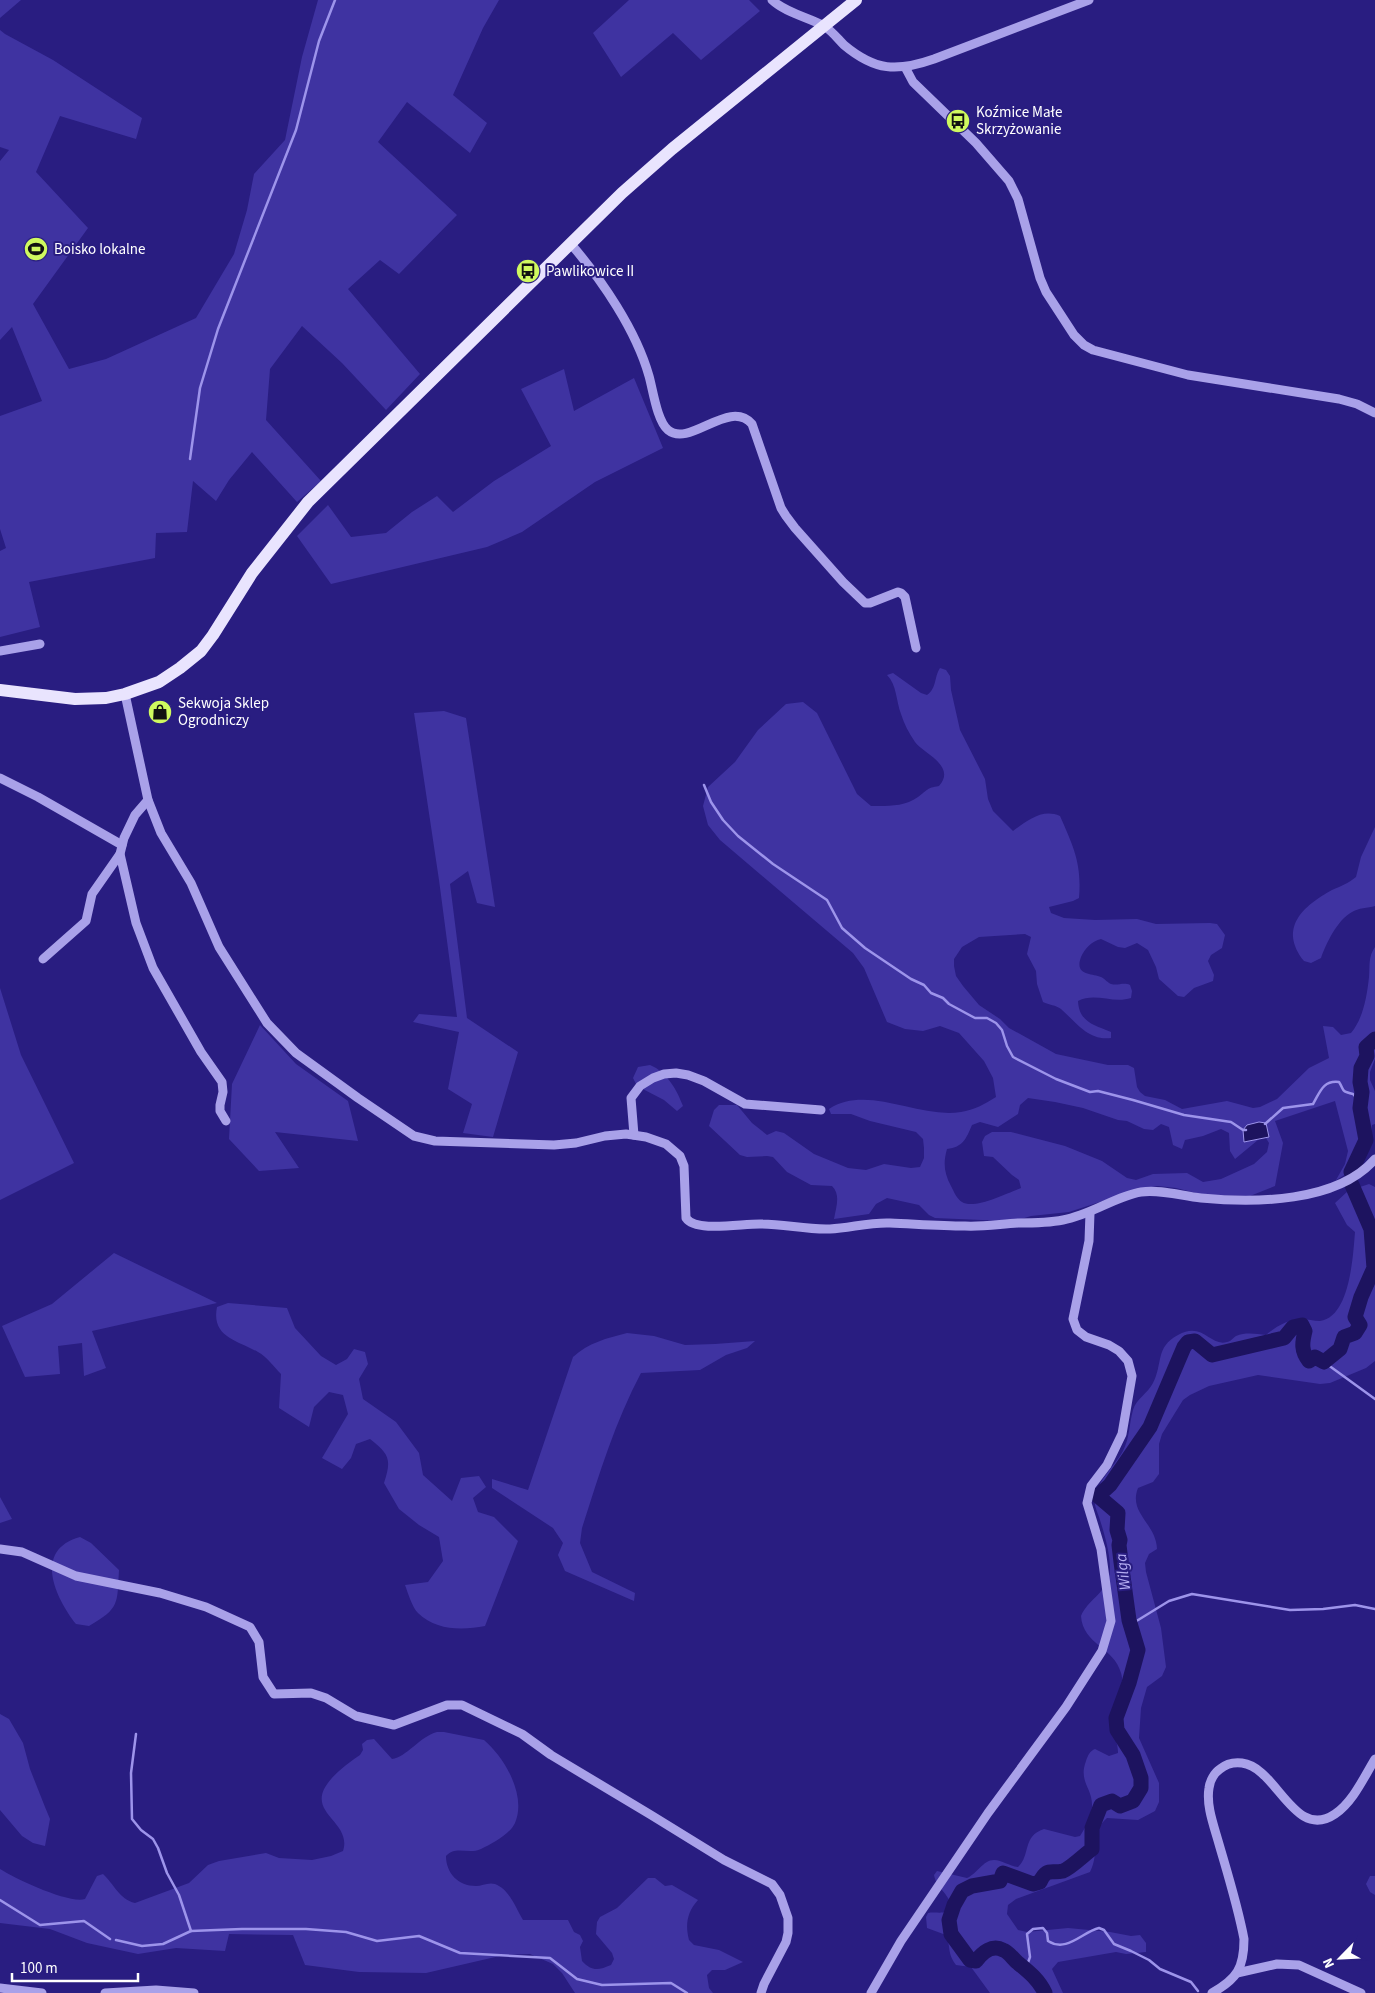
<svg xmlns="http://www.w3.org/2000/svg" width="1375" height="1993" font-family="'Source Sans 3',sans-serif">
<rect width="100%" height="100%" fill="#291d81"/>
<g fill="#3f33a1" fill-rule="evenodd">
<polygon points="0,0 21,0 0,18"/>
<polygon points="318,0 499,0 483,28 453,95 487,123 470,153 407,102 378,142 457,215 399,274 380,260 348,289 420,374 386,410 342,363 302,326 270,369 266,420 321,481 297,502 252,452 229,480 216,501 193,481 187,532 156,533 155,558 29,582 40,627 0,637 0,551 6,548 0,529 0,416 42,401 12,327 0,340 0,161 9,150 0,147 0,30 5,34 53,60 142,118 136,139 60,116 36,172 88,228 33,304 69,369 106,359 196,318 234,254 247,210 254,174 285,140 302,57"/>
<polygon points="629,0 749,0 760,11 701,60 673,33 621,77 593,33"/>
<polygon points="564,369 574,411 634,378 663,448 595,482 522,532 487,547 331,584 297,536 328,505 351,537 386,533 412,512 437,496 453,512 494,481 551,446 521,389"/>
<path d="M940 668 946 670 950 676 951 690 960 730 985 779 988 799 993 811 1013 831C1027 821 1042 808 1060 816 1073 846 1082 863 1079 898L1073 901 1049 907 1051 913 1064 918 1095 920 1137 919 1156 924 1210 923 1217 924 1225 935 1222 948 1211 955 1208 961 1214 975 1213 981 1194 988 1184 997 1178 996 1159 979 1156 967 1148 950 1137 943 1125 948 1118 947 1101 939C1092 941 1085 948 1081 957 1074 976 1092 973 1101 977 1105 979 1108 983 1111 984 1118 986 1123 982 1130 985L1132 991 1131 998C1113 1004 1095 992 1078 1001 1079 1022 1094 1025 1111 1032V1038C1088 1041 1076 1022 1061 1009 1056 1005 1049 1005 1043 1002L1037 984 1036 971 1027 954 1031 937 1025 934 979 937 962 947 954 959V966L956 976 963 986 979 1005 1000 1019 1009 1028 1056 1054 1108 1065H1128L1134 1068 1137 1087 1140 1092 1145 1096 1165 1100 1182 1109 1227 1101 1253 1108 1260 1107 1277 1099 1309 1068 1329 1058 1323 1026 1333 1027 1341 1035 1351 1033C1363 1019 1367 996 1369 977 1370 966 1368 957 1375 947V1059L1370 1072V1080L1375 1091V1124L1372 1125C1371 1131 1372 1136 1371 1142 1368 1160 1351 1172 1336 1180L1345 1164 1348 1151 1335 1101 1275 1121 1283 1143 1275 1186 1250 1196 1204 1195 1176 1188 1158 1186 1140 1189 1069 1212 1031 1216 1018 1220 1005 1221 935 1218 929 1215 919 1205 887 1198 876 1204 869 1214 834 1219C836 1207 841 1195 832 1186L811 1185 787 1172 773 1157 767 1156 747 1157 740 1155 709 1126 714 1110 719 1105H737L752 1123 767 1135 776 1131 784 1133 814 1154 848 1168 866 1170 884 1164 911 1168 920 1167 924 1158V1148L923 1139 916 1132 870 1121 851 1114H831L829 1109C868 1084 918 1119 961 1112 974 1110 985 1104 996 1097L993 1078 984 1061 959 1033 940 1026 923 1031 905 1029 887 1022 864 968 853 953 720 840 708 825 703 806 708 787 735 762 758 730 786 704 803 702 817 713 857 794 871 806C887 806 904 807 918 797 928 790 926 788 939 786 957 766 923 753 915 742 909 733 904 724 901 714 896 701 897 685 887 675L893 673 921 693 927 695C937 688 934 677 940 668ZM1028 1098 1055 1102 1083 1108 1118 1120 1127 1121 1144 1129 1153 1130 1161 1124 1169 1127 1173 1145 1182 1149 1185 1140 1203 1136 1221 1129 1229 1133 1230 1151 1235 1159 1264 1135 1269 1143 1267 1152 1254 1164 1221 1179 1203 1182 1187 1173 1153 1174 1136 1180 1127 1178 1102 1161 1065 1146 1011 1132H992L985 1136 982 1142 984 1156 993 1157 1012 1175 1019 1180 1021 1188C1007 1193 974 1210 962 1202 957 1199 954 1192 951 1186 944 1173 943 1163 947 1149 963 1147 966 1139 972 1125L980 1122 998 1127 1018 1114 1020 1105Z"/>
<polygon points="444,711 466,718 495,907 477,903 468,871 450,884 467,1018 518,1052 493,1137 463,1133 472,1104 448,1089 459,1032 413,1022 419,1014 457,1017 439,880 414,713"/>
<path d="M1375 827V906C1368 908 1358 908 1352 912 1337 920 1326 944 1321 958L1311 963 1304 961C1278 928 1303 906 1332 890 1341 886 1349 883 1356 877L1361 857Z"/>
<polygon points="0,988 21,1055 74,1163 0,1200"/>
<polygon points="260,1025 296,1064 348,1101 358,1141 275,1132 299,1168 259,1171 229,1139 232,1084"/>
<path d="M650 1065C667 1072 677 1090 683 1106L677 1111 664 1100 637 1086 633 1078 638 1067Z"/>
<path d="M1369 1184 1375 1187V1361L1366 1368 1330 1383 1320 1384 1258 1375 1209 1386 1190 1395 1183 1400 1162 1434 1159 1444V1474L1153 1482 1138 1488C1128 1513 1156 1523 1157 1549L1149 1554 1145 1563 1146 1572 1161 1628 1166 1667 1162 1676 1147 1687 1141 1708 1139 1738 1159 1783V1802L1155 1811 1138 1820 1107 1818C1090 1832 1100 1854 1090 1872L1016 1899 1008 1905 1007 1914 1018 1930 1027 1932 1068 1928 1110 1932 1131 1936 1140 1935 1146 1943V1952L1126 1954 1116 1952 1058 1962 1052 1969 1063 1993H990L971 1967 956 1965C947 1953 951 1947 946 1935L927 1928 926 1917 928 1913C937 1911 945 1916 951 1907 950 1894 936 1888 934 1875L937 1871 967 1878C977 1874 983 1860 994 1860 1002 1860 1009 1866 1018 1867 1031 1855 1022 1836 1044 1829L1075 1837 1080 1836C1085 1829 1091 1816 1092 1807 1093 1788 1078 1782 1086 1761 1088 1755 1090 1751 1095 1749L1109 1756 1118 1753C1118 1745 1116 1740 1113 1733 1108 1717 1113 1705 1122 1693 1122 1686 1123 1679 1121 1673 1114 1647 1083 1645 1081 1616 1087 1601 1105 1593 1109 1577 1113 1562 1104 1532 1099 1517 1097 1511 1094 1506 1095 1499 1097 1481 1114 1467 1123 1451 1130 1437 1129 1424 1133 1410 1136 1399 1148 1393 1153 1383 1163 1364 1155 1347 1178 1335 1203 1321 1210 1347 1227 1342 1230 1342 1233 1338 1236 1336 1246 1332 1256 1334 1266 1335 1275 1327 1289 1319 1301 1319 1307 1319 1314 1321 1320 1321 1350 1317 1353 1256 1355 1232L1347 1225 1335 1203 1348 1191Z"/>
<polygon points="114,1253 217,1303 92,1331 106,1368 84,1376 82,1343 58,1346 60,1374 25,1377 2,1326 52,1304"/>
<path d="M228 1303 287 1308 295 1328 321 1356 336 1365 347 1359 354 1349 365 1352 368 1364 359 1379 363 1399 396 1422 419 1453 423 1475 452 1501 461 1478 479 1476 486 1487 473 1498 478 1512 494 1517 518 1541 485 1626C463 1630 436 1631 418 1613 412 1607 408 1593 405 1585L428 1582 443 1561 439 1537 419 1525 399 1509 384 1483C392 1459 389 1454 370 1439L356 1444 351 1458 342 1469 322 1458 348 1414 343 1395 329 1392 314 1407 309 1427 279 1408 281 1374C274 1367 267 1357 258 1352 237 1340 211 1337 217 1307Z"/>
<path d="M627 1333 654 1336 685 1345 715 1344 755 1341 747 1348 726 1355 700 1370 641 1373C615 1422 599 1475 582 1528L580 1543 592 1572 635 1593 634 1601 565 1571 558 1555 563 1543 553 1528 492 1488V1479L528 1490 573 1357C588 1343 607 1338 627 1333Z"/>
<polygon points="0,1497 12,1519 0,1523"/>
<path d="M80 1537 91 1543 119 1570C117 1604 120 1608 89 1626L76 1624C55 1597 33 1550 80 1537Z"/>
<polygon points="0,1714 9,1719 23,1743 30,1769 45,1807 50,1819 45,1846 33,1843 22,1836 0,1810"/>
<path d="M437 1732H444L484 1740C504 1757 527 1795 515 1823 510 1834 492 1844 481 1849 468 1855 456 1845 446 1856 446 1873 458 1886 476 1886 482 1886 488 1882 495 1884 509 1889 516 1908 523 1920H568L574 1932 580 1935 583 1941 580 1947 582 1961C592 1972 599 1970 611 1965L614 1959 612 1953 596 1934 597 1922 600 1917 617 1908 648 1878H655L665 1886 672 1885 698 1900C687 1912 685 1925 689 1940L694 1945 719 1950 743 1962 725 1970H712L707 1975 709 1988 713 1993H575L562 1973 553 1964 530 1954 504 1955 426 1973 359 1972 305 1965 293 1935 229 1934 225 1951 176 1948 138 1954 87 1943 50 1929 0 1923V1869C16 1879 69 1904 85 1899L97 1876 103 1874C114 1884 119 1899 135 1903L189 1883 208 1865 219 1861 266 1853 279 1858 312 1860 331 1856 343 1851C355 1814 278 1811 360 1755L363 1750 362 1744 367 1740 374 1739 392 1759C407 1757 419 1737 437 1732Z"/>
<polygon points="1370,1876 1375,1876 1375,1895 1370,1892 1366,1884"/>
</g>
<polygon fill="#1d135f" stroke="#9d94eb" points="1259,1122 1266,1123 1269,1137 1244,1142 1243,1130 1247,1125"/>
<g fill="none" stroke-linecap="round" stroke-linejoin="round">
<g stroke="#9d94eb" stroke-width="2.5">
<polyline points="190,459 200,388 218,329 296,130 319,41 335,0"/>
<polyline points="704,785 711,802 723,820 738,836 773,864 827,900 842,928 865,948 911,979 924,985 931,993 943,998 949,1004 975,1018 987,1018 996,1023 1002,1030 1007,1046 1013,1057 1056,1079 1090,1092 1098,1091 1133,1100 1184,1115 1231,1122 1243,1130 1246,1130"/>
<path d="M1265 1124 1283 1108 1313 1104C1320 1092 1323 1080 1339 1082 1345 1091 1340 1091 1353 1094L1360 1102"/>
<polyline points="1324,1362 1375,1399"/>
<polyline points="1130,1625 1169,1601 1192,1594 1290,1610 1323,1609 1355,1605 1375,1609"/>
<polyline points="136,1734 131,1773 132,1819 141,1830 153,1839 158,1848 167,1873 179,1895 191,1931"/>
<polyline points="0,1900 40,1925 84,1921 110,1939"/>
<polyline points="116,1940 142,1946 163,1944 191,1931 242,1929 306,1929 346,1932 377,1941 419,1936 460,1953 550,1958 577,1979 602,1985 671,1983 687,1993"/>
<path d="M1026 1968 1030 1957 1027 1934 1033 1929 1043 1928 1047 1933 1048 1941C1067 1953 1082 1932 1099 1928L1104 1930 1114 1944 1131 1951 1149 1960 1160 1969 1191 1982 1198 1991"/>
</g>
<g stroke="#1d135f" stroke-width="15">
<polyline points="1351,1172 1366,1140 1360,1108 1362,1092 1360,1082 1361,1068 1367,1056 1366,1047 1375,1039"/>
<path d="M1045 1993C1039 1980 1029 1972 1018 1963 1013 1959 1009 1952 1003 1950 992 1944 982 1953 976 1961L970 1960 951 1934 949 1920 954 1905 962 1891 972 1886 1000 1881 1003 1873 1033 1884 1040 1882C1047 1867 1051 1874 1063 1871 1071 1868 1085 1854 1092 1849V1828L1101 1805 1112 1801 1120 1806 1133 1801 1141 1788V1778L1133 1755 1117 1730 1116 1718 1129 1683 1138 1650 1129 1620 1121 1562 1119 1545 1120 1540 1117 1530 1118 1513 1098 1496 1110 1485 1150 1427 1184 1347 1188 1342 1195 1341 1212 1355 1284 1338 1293 1327 1302 1325 1305 1331C1302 1343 1301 1351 1309 1361L1315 1357 1324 1362 1340 1349 1344 1337 1355 1333 1360 1325 1355 1317 1361 1297 1374 1268 1371 1229 1352 1185"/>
</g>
<g stroke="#a9a1e9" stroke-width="9">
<path d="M772 0C786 13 808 17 824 26 832 31 838 39 844 45 875 71 897 72 934 59L1089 0"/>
<polyline points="905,67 913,82 976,143 1009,181 1018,199 1040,278 1046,292 1074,335 1084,345 1093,350 1188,375 1339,399 1357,404 1375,413"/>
<path d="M570 243C602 280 636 330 649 376 653 390 657 421 668 430 690 448 729 398 752 424L781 508 786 516 795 528 843 582 865 603H870L898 592 901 593 905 597 916 648"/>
<polyline points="0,651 40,644"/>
<path d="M125 694 148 800 161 833 191 883 219 947 267 1023 296 1053 358 1098 414 1136 435 1141 554 1145 576 1143 605 1136 626 1134 646 1137 666 1144 680 1156 684 1166 686 1218C696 1233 744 1223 762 1224 785 1224 807 1230 830 1229 850 1228 870 1222 890 1223 915 1224 940 1226 965 1226 982 1227 1000 1224 1018 1223 1033 1223 1048 1223 1063 1220 1091 1215 1116 1196 1141 1192 1160 1189 1182 1196 1201 1198 1254 1203 1337 1203 1375 1159"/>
<polyline points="0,778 38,797 122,845"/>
<polyline points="148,800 135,815 124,838 120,854 136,923 153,968 201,1052 222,1082 223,1092 220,1105 220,1111 226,1121"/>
<polyline points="43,959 86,921 92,894 120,854"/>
<polyline points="634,1135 631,1098 640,1086 653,1078 664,1074 676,1073 688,1075 704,1081 745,1104 821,1110"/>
<polyline points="0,1549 22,1552 76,1576 160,1593 206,1607 250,1627 259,1642 263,1677 274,1694 311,1693 326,1698 356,1716 394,1725 447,1705 462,1705 522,1734 551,1755 651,1815 724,1860 772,1884 780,1895 788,1918 788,1933 786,1942 764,1984 761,1993"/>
<polyline points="1237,1973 1277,1964 1299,1965 1361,1993"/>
<polyline points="0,1988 42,1993"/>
<polyline points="105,1993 156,1990 194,1993"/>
<polyline points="871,1993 901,1941 988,1813 1066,1707 1102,1651 1111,1621 1101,1549 1087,1503 1091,1486 1107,1465 1122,1434 1132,1376 1128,1361 1119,1351 1109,1345 1086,1337 1077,1330 1073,1319 1089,1241 1090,1213"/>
<path d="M1212 1993C1237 1979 1244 1968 1244 1939 1238 1907 1228 1875 1219 1844 1214 1826 1206 1806 1209 1788 1210 1781 1214 1773 1220 1769 1226 1764 1234 1762 1242 1763 1277 1767 1294 1842 1335 1814 1353 1802 1364 1777 1375 1759"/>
</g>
<polyline stroke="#e9e4fe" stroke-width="12" points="0,690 75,699 106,698 125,694 159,682 180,668 201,651 213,635 252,573 308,502 622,193 672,149 856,0"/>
</g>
<defs>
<g id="bus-disc" transform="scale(1.25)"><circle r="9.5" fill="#cff95f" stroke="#291d81"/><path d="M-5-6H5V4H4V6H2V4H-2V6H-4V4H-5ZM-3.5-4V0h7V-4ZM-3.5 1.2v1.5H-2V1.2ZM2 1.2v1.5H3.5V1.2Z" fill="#111"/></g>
<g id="stadium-disc" transform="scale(1.25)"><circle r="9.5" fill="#cff95f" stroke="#291d81"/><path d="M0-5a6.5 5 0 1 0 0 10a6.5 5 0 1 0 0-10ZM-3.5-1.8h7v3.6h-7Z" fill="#111"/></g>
<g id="shop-disc" transform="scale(1.25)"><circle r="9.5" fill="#cff95f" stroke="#291d81"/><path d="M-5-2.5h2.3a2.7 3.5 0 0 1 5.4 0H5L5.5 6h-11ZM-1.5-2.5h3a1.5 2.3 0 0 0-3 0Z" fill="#111"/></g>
</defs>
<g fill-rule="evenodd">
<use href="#bus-disc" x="958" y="121"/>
<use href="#stadium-disc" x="36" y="249"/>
<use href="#bus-disc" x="528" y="271"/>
<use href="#shop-disc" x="160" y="712"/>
</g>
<g text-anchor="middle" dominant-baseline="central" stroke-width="4" stroke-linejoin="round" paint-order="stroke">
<g font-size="15" fill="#fff" stroke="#291d81" text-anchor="start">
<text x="976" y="112">Koźmice Małe<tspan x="976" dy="17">Skrzyżowanie</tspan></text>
<text x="54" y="249">Boisko lokalne</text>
<text x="546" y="271">Pawlikowice II</text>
<text x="178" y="703">Sekwoja Sklep<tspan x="178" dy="17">Ogrodniczy</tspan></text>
</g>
<g font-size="16" font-style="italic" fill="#b4acf1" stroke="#291d81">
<text transform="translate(1123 1572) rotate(-97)">Wilga</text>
</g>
</g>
<g transform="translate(1340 1958) rotate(246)" stroke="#291d81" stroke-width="4" paint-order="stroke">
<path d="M0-4L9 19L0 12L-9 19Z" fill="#ffffff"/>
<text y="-8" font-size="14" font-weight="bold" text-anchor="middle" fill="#ffffff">N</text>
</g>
<path d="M12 1973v8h126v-8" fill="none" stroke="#ffffff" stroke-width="2.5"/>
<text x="20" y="1973" font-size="15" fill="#ffffff" stroke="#291d81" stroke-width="4" paint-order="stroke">100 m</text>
</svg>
